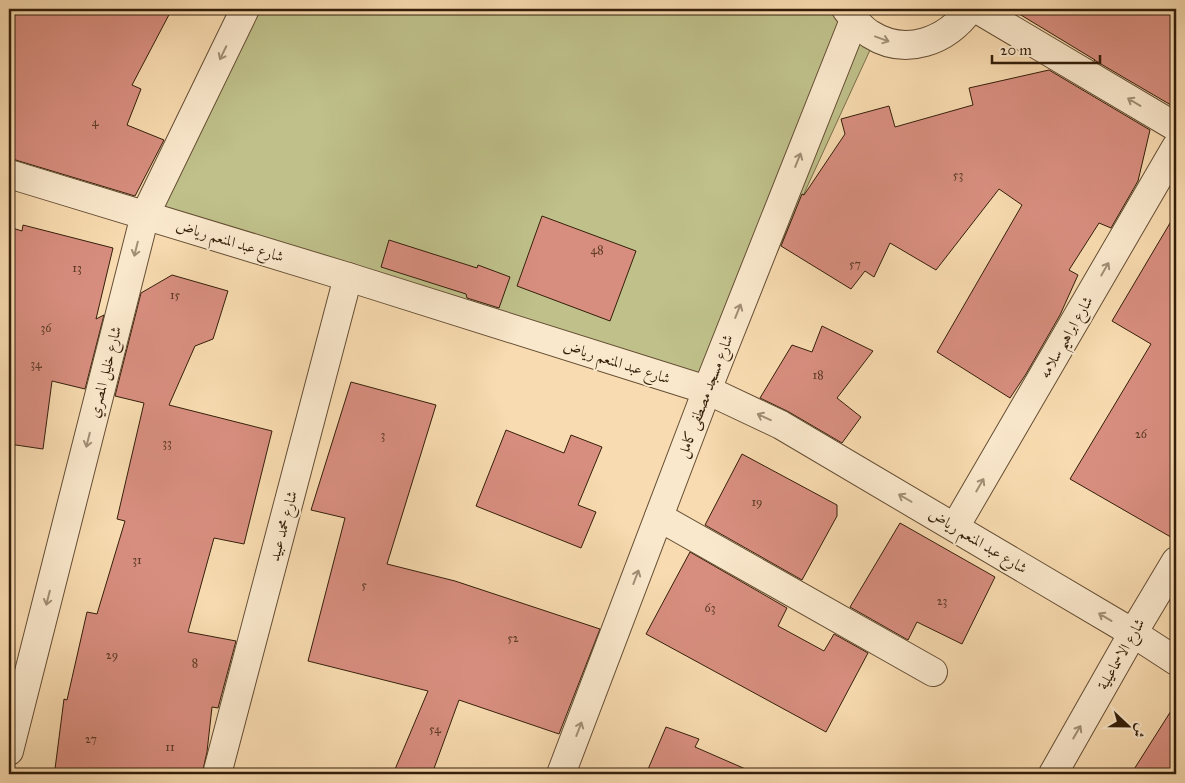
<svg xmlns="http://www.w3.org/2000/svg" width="1185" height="783" font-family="'IM FELL Great Primer',Amiri,serif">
<rect width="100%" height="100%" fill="#f8dbb0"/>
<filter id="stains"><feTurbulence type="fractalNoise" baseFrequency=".004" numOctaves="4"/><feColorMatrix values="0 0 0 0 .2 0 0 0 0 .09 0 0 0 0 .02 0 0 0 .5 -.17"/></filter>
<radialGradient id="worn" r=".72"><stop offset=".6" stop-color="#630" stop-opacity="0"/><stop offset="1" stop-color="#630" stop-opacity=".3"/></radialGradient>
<polygon fill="#bfc08a" stroke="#7a704a" points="255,9 846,9 876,37 711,396 154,218 173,189"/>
<g fill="#d88e7f" stroke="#341f0a">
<polygon points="9,9 172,9 132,85 141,89 127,125 164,140 135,196 9,158"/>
<polygon points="1011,9 1176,9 1176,108 1094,60 1095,60"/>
<polygon points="1049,70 1150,130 1138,181 1111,228 1099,223 1069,270 1078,275 1060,315 1026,374 1010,398 937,352 1022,205 999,189 936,270 890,243 874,277 865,271 851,289 781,246 802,194 804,195 845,134 841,119 889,106 895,127 973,105 969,88"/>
<polygon points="1176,213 1176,540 1070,479 1151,344 1112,321"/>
<polygon points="542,216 636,251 610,321 517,286"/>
<polygon points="23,225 113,248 96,319 104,315 85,389 52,381 43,449 9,444 9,227 22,231"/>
<polygon points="389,240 477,268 478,265 510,277 499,308 467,298 466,294 381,267"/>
<polygon points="172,275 228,291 213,339 195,346 169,405 272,431 244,544 214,538 188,632 236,641 218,708 212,707 207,752 202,774 88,774 55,769 64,699 67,700 87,612 97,614 125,521 117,519 144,403 115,396 141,293"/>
<polygon points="822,326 873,351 837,398 861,417 842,443 789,412 760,398 792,345 812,352"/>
<polygon points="351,382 436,405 387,564 455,581 600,629 559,734 459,700 432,774 393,774 428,691 308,661 345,518 311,510"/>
<polygon points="506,430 564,453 571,435 602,447 578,505 596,512 581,548 476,506"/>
<polygon points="742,454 837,505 837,516 802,580 705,525"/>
<polygon points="900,523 995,577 962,644 917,622 908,640 850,607"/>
<polygon points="690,552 787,608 778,626 824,651 834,634 868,653 826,732 646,634"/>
<polygon points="1176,703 1176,774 1131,774"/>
<polygon points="666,727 699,739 695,747 757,774 646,774"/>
</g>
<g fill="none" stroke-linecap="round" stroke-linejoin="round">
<g stroke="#654e34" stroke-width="30">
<g id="minor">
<path d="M846 9C853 18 860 28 870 34 906 57 947 41 970 9"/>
<polyline points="977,9 1176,127"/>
<polyline points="9,174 348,277 707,390 781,425 1133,633 1176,661"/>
<polyline points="659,517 933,672"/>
<polyline points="955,527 1176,147"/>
<polyline points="9,751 145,215 245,9"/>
<polyline points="217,774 348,277"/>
<polyline points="561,774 707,390 854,20"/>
<polyline points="1053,774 1133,633 1176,561"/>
</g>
</g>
<use href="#minor" stroke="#fae8cc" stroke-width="28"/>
</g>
<defs><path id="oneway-shaft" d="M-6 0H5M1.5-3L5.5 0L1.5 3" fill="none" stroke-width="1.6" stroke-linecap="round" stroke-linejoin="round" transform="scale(1.25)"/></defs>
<g stroke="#a18e75">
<use href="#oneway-shaft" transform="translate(882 39) rotate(20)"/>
<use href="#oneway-shaft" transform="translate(223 53) rotate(116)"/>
<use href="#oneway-shaft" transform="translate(1134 102) rotate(-149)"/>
<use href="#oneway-shaft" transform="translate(798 160) rotate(-68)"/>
<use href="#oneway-shaft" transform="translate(136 249) rotate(104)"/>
<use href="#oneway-shaft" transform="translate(1105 269) rotate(-60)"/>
<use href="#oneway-shaft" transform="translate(738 311) rotate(-68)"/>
<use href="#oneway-shaft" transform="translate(764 417) rotate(-155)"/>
<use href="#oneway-shaft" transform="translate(88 440) rotate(104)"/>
<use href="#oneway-shaft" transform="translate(980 485) rotate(-60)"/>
<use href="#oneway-shaft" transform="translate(905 498) rotate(-150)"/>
<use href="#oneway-shaft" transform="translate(636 577) rotate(-69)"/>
<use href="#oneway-shaft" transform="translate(48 598) rotate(104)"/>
<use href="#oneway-shaft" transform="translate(1105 617) rotate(-149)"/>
<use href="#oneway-shaft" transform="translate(579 729) rotate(-69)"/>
<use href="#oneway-shaft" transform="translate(1077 732) rotate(-60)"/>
</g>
<g text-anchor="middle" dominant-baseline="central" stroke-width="4" stroke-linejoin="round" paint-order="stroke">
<g font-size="12" fill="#5d3b27">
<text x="95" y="122">4</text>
<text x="958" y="175">53</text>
<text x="597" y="250">48</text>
<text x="855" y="264">57</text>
<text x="77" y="268">13</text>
<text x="175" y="295">15</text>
<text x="46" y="328">36</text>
<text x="36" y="364">34</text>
<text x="818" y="375">18</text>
<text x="1141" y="434">26</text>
<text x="383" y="435">3</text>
<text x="167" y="443">33</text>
<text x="757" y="502">19</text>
<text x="137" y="560">31</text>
<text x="364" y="585">5</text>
<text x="942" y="601">23</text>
<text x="710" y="608">63</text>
<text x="513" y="638">52</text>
<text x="112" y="655">29</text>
<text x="195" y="663">8</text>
<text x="435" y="729">54</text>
<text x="91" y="739">27</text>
<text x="170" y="747">11</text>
</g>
<g font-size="15" fill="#341f0a" stroke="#fae8cc">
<text transform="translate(230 241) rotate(17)">شارع عبد المنعم رياض</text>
<text transform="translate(1066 337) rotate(-60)">شارع ابراهيم سلامه</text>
<text transform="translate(617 362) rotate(18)">شارع عبد المنعم رياض</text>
<text transform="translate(105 372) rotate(-76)">شارع خليل المصري</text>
<text transform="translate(705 396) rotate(-69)">شارع مسجد مصطفى كامل</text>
<text transform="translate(283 526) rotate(-75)">شارع محمد عبيد</text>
<text transform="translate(978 541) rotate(31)">شارع عبد المنعم رياض</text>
<text transform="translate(1121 654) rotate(-60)">شارع الاسماعيلية</text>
</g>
</g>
<rect width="1185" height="783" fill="none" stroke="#f8dbb0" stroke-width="30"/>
<rect x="10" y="10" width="1165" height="763" fill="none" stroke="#341f0a" stroke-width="2.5"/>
<rect x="15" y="15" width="1155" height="753" fill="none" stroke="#341f0a"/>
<g transform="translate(1128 726) rotate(112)" stroke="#fae8cc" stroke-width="4" paint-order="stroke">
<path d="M0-4L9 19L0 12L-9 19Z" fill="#341f0a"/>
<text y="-8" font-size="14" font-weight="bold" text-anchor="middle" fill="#341f0a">ش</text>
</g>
<path d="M992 55v8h108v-8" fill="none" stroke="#341f0a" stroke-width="2.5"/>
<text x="1000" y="55" font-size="15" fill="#341f0a" stroke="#fae8cc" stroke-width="4" paint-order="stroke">20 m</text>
<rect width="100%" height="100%" filter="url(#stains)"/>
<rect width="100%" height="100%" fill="url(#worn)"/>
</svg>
